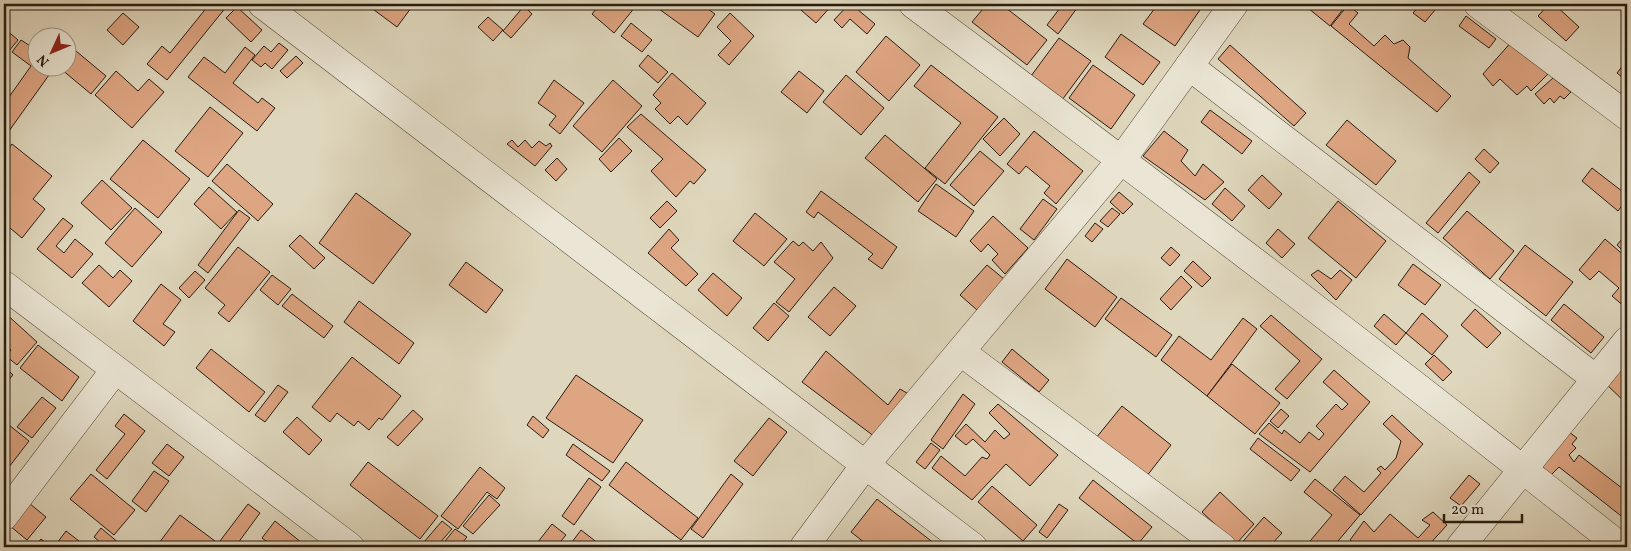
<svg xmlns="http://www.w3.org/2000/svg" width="1631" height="551" font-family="Vollkorn,serif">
<rect width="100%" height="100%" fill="#dfd7bd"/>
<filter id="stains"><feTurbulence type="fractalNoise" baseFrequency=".004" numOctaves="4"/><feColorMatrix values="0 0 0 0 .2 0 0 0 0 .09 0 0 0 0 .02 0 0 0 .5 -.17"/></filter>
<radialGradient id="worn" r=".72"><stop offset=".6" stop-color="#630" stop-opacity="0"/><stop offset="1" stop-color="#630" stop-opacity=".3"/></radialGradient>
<g fill="#dea582" stroke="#281c10">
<polygon points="204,4 224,4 227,6 167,80 147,64 162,46 170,53 208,6"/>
<polygon points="366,4 414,4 397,27"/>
<polygon points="600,4 633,4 636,6 614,33 592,14"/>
<polygon points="652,4 701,4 715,14 698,37"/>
<polygon points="794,4 833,4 816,23"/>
<polygon points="849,4 851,4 875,24 867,34 850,19 842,28 834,20"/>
<polygon points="987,4 1001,4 1047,40 1027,65 972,22"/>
<polygon points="1063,4 1080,4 1058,34 1047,25"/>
<polygon points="1158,4 1197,4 1202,7 1175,46 1143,24"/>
<polygon points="1303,4 1347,4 1330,26"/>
<polygon points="1421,4 1440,4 1425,22 1413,13"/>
<polygon points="1549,4 1554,4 1579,27 1566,41 1538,16"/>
<polygon points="1348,5 1358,13 1349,24 1374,46 1385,35 1394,44 1403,40 1410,47 1408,58 1451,96 1437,112 1331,26"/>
<polygon points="524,6 532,14 511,38 503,31"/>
<polygon points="237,7 262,30 251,42 226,18"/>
<polygon points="123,13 139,27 123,45 107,30"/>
<polygon points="730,13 754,36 729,65 718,55 731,41 717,27"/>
<polygon points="1466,16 1496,39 1489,48 1459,26"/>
<polygon points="488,17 503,30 493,41 478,27"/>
<polygon points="631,23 652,40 642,52 621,36"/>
<polygon points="4,28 18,40 4,57"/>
<polygon points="1121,34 1160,62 1143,85 1105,57"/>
<polygon points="886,36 920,65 889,101 856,72"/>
<polygon points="1059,38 1091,61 1062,100 1031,76"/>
<polygon points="21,40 38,51 38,68 54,68 4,138 4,104 31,66 12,52"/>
<polygon points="1513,40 1549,73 1531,91 1527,86 1517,95 1500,79 1493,86 1483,74"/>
<polygon points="279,43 288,50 272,69 265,63 261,67 252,60 264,46 271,52"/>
<polygon points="1230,45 1306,113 1294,126 1218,59"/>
<polygon points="245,47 255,55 233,83 258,103 262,98 275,108 257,131 188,77 204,57 225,73"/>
<polygon points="76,51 106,76 91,94 61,69 68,68 68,61"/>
<polygon points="648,55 668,72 658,83 639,66"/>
<polygon points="296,56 303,63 287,78 280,71"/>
<polygon points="1627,60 1627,81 1617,73"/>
<polygon points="931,65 998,117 945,184 925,168 961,123 914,86"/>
<polygon points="1093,65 1135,95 1111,129 1069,98"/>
<polygon points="116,71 138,91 149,79 164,92 132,128 95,95"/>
<polygon points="799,71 824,91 807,113 781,92"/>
<polygon points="672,73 706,103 687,125 678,116 670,124 655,109 661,103 653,95"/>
<polygon points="846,75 884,108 861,135 823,102"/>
<polygon points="1553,78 1571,92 1564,99 1560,96 1554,103 1550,98 1544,104 1535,94"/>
<polygon points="554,80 584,103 560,134 549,125 556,116 538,103"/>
<polygon points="613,80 642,106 602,152 573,126"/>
<polygon points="210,107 243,133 208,177 175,151"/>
<polygon points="1210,110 1252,141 1242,154 1201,122"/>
<polygon points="641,114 706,170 694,184 690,181 676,197 651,171 663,159 627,127"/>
<polygon points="1004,118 1020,134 1000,156 983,139"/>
<polygon points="1347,120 1396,161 1376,185 1326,145"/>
<polygon points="1034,131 1083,171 1056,204 1044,193 1050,186 1026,166 1019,174 1007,164"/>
<polygon points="1164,131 1188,150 1181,161 1195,176 1203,164 1224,182 1205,200 1143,156"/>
<polygon points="885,135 937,179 918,202 865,158"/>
<polygon points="619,138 632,151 611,172 599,159"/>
<polygon points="143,140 190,179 158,218 110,179"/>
<polygon points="512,140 518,147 525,140 532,148 539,141 546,146 550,143 552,146 535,166 507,144"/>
<polygon points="12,144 52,176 33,199 45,209 22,238 4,223 4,154"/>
<polygon points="1484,149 1499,163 1490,173 1475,159"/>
<polygon points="980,151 1004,171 974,206 950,185"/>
<polygon points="557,158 567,169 556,181 545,170"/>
<polygon points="227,164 273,204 258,221 212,181"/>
<polygon points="1592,168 1627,195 1627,199 1618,211 1582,181"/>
<polygon points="1469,172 1480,182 1438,233 1426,223"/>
<polygon points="1262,175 1282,194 1269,209 1248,190"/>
<polygon points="102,180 132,208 111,230 81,203"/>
<polygon points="936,184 974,211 956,237 918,211"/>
<polygon points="209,187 237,212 221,229 194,204"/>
<polygon points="1225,188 1245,206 1232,221 1212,204"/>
<polygon points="821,191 897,247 882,269 868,259 873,254 818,212 814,218 806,212"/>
<polygon points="1119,192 1133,204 1123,214 1110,202"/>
<polygon points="356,193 411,234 373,284 319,243"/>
<polygon points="1043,199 1057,209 1034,240 1020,229"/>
<polygon points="667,201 677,211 660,228 650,218"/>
<polygon points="1338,201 1386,241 1356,278 1308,238"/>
<polygon points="135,208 162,232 132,267 105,243"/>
<polygon points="1112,208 1120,214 1108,227 1100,221"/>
<polygon points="239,210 250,218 208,273 198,265"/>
<polygon points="1467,211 1514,251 1490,279 1443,238"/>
<polygon points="755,213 787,239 764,266 733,241"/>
<polygon points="993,216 1028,248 1005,274 992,260 998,254 988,244 981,252 970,241"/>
<polygon points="63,218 73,226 56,246 64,253 75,239 93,254 72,278 37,249"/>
<polygon points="1095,223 1103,229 1092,242 1085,236"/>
<polygon points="669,229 679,240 671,248 698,274 686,286 648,253"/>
<polygon points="1278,229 1295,244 1282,258 1266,243"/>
<polygon points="1627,233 1627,255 1617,245"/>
<polygon points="300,235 325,258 314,269 289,246"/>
<polygon points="1605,239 1627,258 1626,308 1612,296 1619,288 1599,271 1590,280 1579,270"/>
<polygon points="793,241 799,246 803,242 813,251 821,242 833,258 789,312 776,302 795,279 774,262"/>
<polygon points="1525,245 1573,282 1546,316 1499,279"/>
<polygon points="238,247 270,272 229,322 218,313 225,305 205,288"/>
<polygon points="1171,247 1180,255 1170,266 1161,258"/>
<polygon points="1067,259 1117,297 1095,327 1045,289"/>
<polygon points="1193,261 1211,278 1202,287 1184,271"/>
<polygon points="466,262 503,290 486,313 449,285"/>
<polygon points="1413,264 1441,285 1425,305 1398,285"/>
<polygon points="99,265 113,278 120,270 132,281 109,307 82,283"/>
<polygon points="987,265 1004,279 977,310 960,295"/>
<polygon points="1318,270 1331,279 1340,270 1352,280 1336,300 1311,275"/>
<polygon points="195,271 205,280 189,298 179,288"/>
<polygon points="713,273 742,298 727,316 698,290"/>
<polygon points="272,275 291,289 278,305 260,290"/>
<polygon points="1181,276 1192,287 1171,310 1160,299"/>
<polygon points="161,284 181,300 163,324 175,332 164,346 133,321"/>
<polygon points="834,287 856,306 830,336 808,317"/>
<polygon points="292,294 333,326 324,338 282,306"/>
<polygon points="1121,298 1172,335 1156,357 1105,319"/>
<polygon points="359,301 414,343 399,364 344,322"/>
<polygon points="774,303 789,316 768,341 753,328"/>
<polygon points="1564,304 1604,337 1591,353 1551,320"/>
<polygon points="1475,309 1501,333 1487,348 1461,325"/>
<polygon points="4,312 37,342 17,365 6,356 11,350 4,344"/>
<polygon points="1422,313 1448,336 1432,355 1406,333"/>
<polygon points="1384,314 1406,333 1396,345 1374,326"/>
<polygon points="1271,315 1322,359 1287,399 1275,389 1300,361 1260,326"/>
<polygon points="1243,318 1257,329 1207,396 1161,360 1179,336 1211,360"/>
<polygon points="38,345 79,377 62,401 20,368"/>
<polygon points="211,349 265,392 249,412 196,368"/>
<polygon points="1012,349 1049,380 1039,392 1002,362"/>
<polygon points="826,351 888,405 900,389 912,396 879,440 802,382"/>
<polygon points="1434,355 1452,372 1443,381 1425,364"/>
<polygon points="352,357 401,396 382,420 379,418 369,430 358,421 354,426 337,413 330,422 312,407"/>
<polygon points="1232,364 1280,403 1255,434 1207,396"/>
<polygon points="1624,364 1627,367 1627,404 1606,384"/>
<polygon points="4,366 13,375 4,385"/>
<polygon points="1334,370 1370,402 1310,472 1259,434 1269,423 1282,434 1284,430 1300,443 1309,432 1319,440 1324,434 1316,426 1336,404 1342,410 1348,404 1323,382"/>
<polygon points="576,375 643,420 613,463 546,418"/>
<polygon points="278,385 288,392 265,422 255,415"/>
<polygon points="963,394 975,404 943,449 931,440"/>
<polygon points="42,397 56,408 32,438 17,427"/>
<polygon points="998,404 1058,455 1030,486 1006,464 972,500 932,468 941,456 965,476 982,457 987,459 990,455 973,439 966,445 955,436 966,424 985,442 995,430 1004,439 1010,434 989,413"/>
<polygon points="1122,406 1171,445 1146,477 1096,438"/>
<polygon points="1281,409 1289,416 1278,428 1270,421"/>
<polygon points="413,410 423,419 398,446 387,437"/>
<polygon points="124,414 145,431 107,479 96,470 125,434 115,426"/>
<polygon points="1392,415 1423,444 1361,515 1333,490 1345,476 1364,492 1381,473 1377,469 1381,466 1385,470 1396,458 1401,441 1383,424"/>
<polygon points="533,416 549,430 543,438 527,425"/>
<polygon points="297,417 322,440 309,455 283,432"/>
<polygon points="769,418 787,432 753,476 734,461"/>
<polygon points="4,421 29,441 9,467 4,463"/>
<polygon points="1569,432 1577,438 1572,444 1576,448 1569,455 1574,462 1579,455 1627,492 1627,516 1625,519 1559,467 1551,475 1539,463"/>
<polygon points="1258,438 1300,470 1291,481 1250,449"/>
<polygon points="931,443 940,450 925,469 916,462"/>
<polygon points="167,444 184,457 169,476 152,463"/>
<polygon points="573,444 610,471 602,481 566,455"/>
<polygon points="368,462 438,516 420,539 350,485"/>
<polygon points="626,462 698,518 681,540 609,485"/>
<polygon points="480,467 505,488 497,499 487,492 458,529 441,516"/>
<polygon points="154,471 169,481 146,512 132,501"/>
<polygon points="91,474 135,510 114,535 70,499"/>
<polygon points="731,474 743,484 703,538 691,529"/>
<polygon points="1469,475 1480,484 1461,506 1450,498"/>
<polygon points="589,478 601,487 574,525 562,516"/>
<polygon points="1315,479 1360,515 1333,547 1305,547 1332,515 1304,492"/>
<polygon points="1093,480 1152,527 1138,544 1079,498"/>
<polygon points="992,486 1037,525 1023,541 978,502"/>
<polygon points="1220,492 1254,524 1236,544 1202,512"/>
<polygon points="489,495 500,505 473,534 463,526"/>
<polygon points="877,499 939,547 870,547 851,532"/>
<polygon points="29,503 46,517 27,540 10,526"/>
<polygon points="248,504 260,513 235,547 228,547 220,541"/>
<polygon points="1059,504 1068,510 1047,538 1039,532"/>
<polygon points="1433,512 1447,525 1427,547 1359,547 1350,540 1364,521 1374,532 1390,514 1418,538 1430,525 1422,520"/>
<polygon points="180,515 223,547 156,547"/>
<polygon points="1264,517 1282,533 1269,547 1241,547 1239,546"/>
<polygon points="275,521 307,547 274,547 262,538"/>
<polygon points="442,521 452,529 436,547 430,547 424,542"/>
<polygon points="552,524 566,535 556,547 534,547"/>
<polygon points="101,528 120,544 117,547 97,547 101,543 94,537"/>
<polygon points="455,529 467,537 459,547 440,547"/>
<polygon points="581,530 603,547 578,547 572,542"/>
<polygon points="66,531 79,541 74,547 54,547"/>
<polygon points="41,539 51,547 39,547 36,545"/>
</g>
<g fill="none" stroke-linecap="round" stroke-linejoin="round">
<g stroke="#564b3b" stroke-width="29">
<g id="minor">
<polyline points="262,4 973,547"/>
<path d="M913 4C1152 182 1388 362 1621 547"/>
<polyline points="1478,4 1627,116"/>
<polyline points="1189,66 1596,379"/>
<polyline points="4,285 350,547"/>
<polyline points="961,352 1222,547"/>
<polyline points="4,516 115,370"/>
<polyline points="804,547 865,465 1122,159 1234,4"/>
<polyline points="1460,547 1627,341"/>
</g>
</g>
<use href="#minor" stroke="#eae5d4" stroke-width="28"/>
</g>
<rect width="1631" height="551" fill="none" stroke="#dfd7bd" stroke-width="20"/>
<rect x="5" y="5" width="1621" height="541" fill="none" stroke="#281c10" stroke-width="2.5"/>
<rect x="10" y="10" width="1611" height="531" fill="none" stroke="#281c10"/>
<g transform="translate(52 52) rotate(226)"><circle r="24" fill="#eae5d4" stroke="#9c9586"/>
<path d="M0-4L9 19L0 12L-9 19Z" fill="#8f2418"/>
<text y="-8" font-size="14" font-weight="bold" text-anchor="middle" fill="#281c10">N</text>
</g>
<path d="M1444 514v8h78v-8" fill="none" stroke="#281c10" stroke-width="2.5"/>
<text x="1451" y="514" font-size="15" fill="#281c10" stroke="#eae5d4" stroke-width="4" paint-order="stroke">20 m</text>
<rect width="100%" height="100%" filter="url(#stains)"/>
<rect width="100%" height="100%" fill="url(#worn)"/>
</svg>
